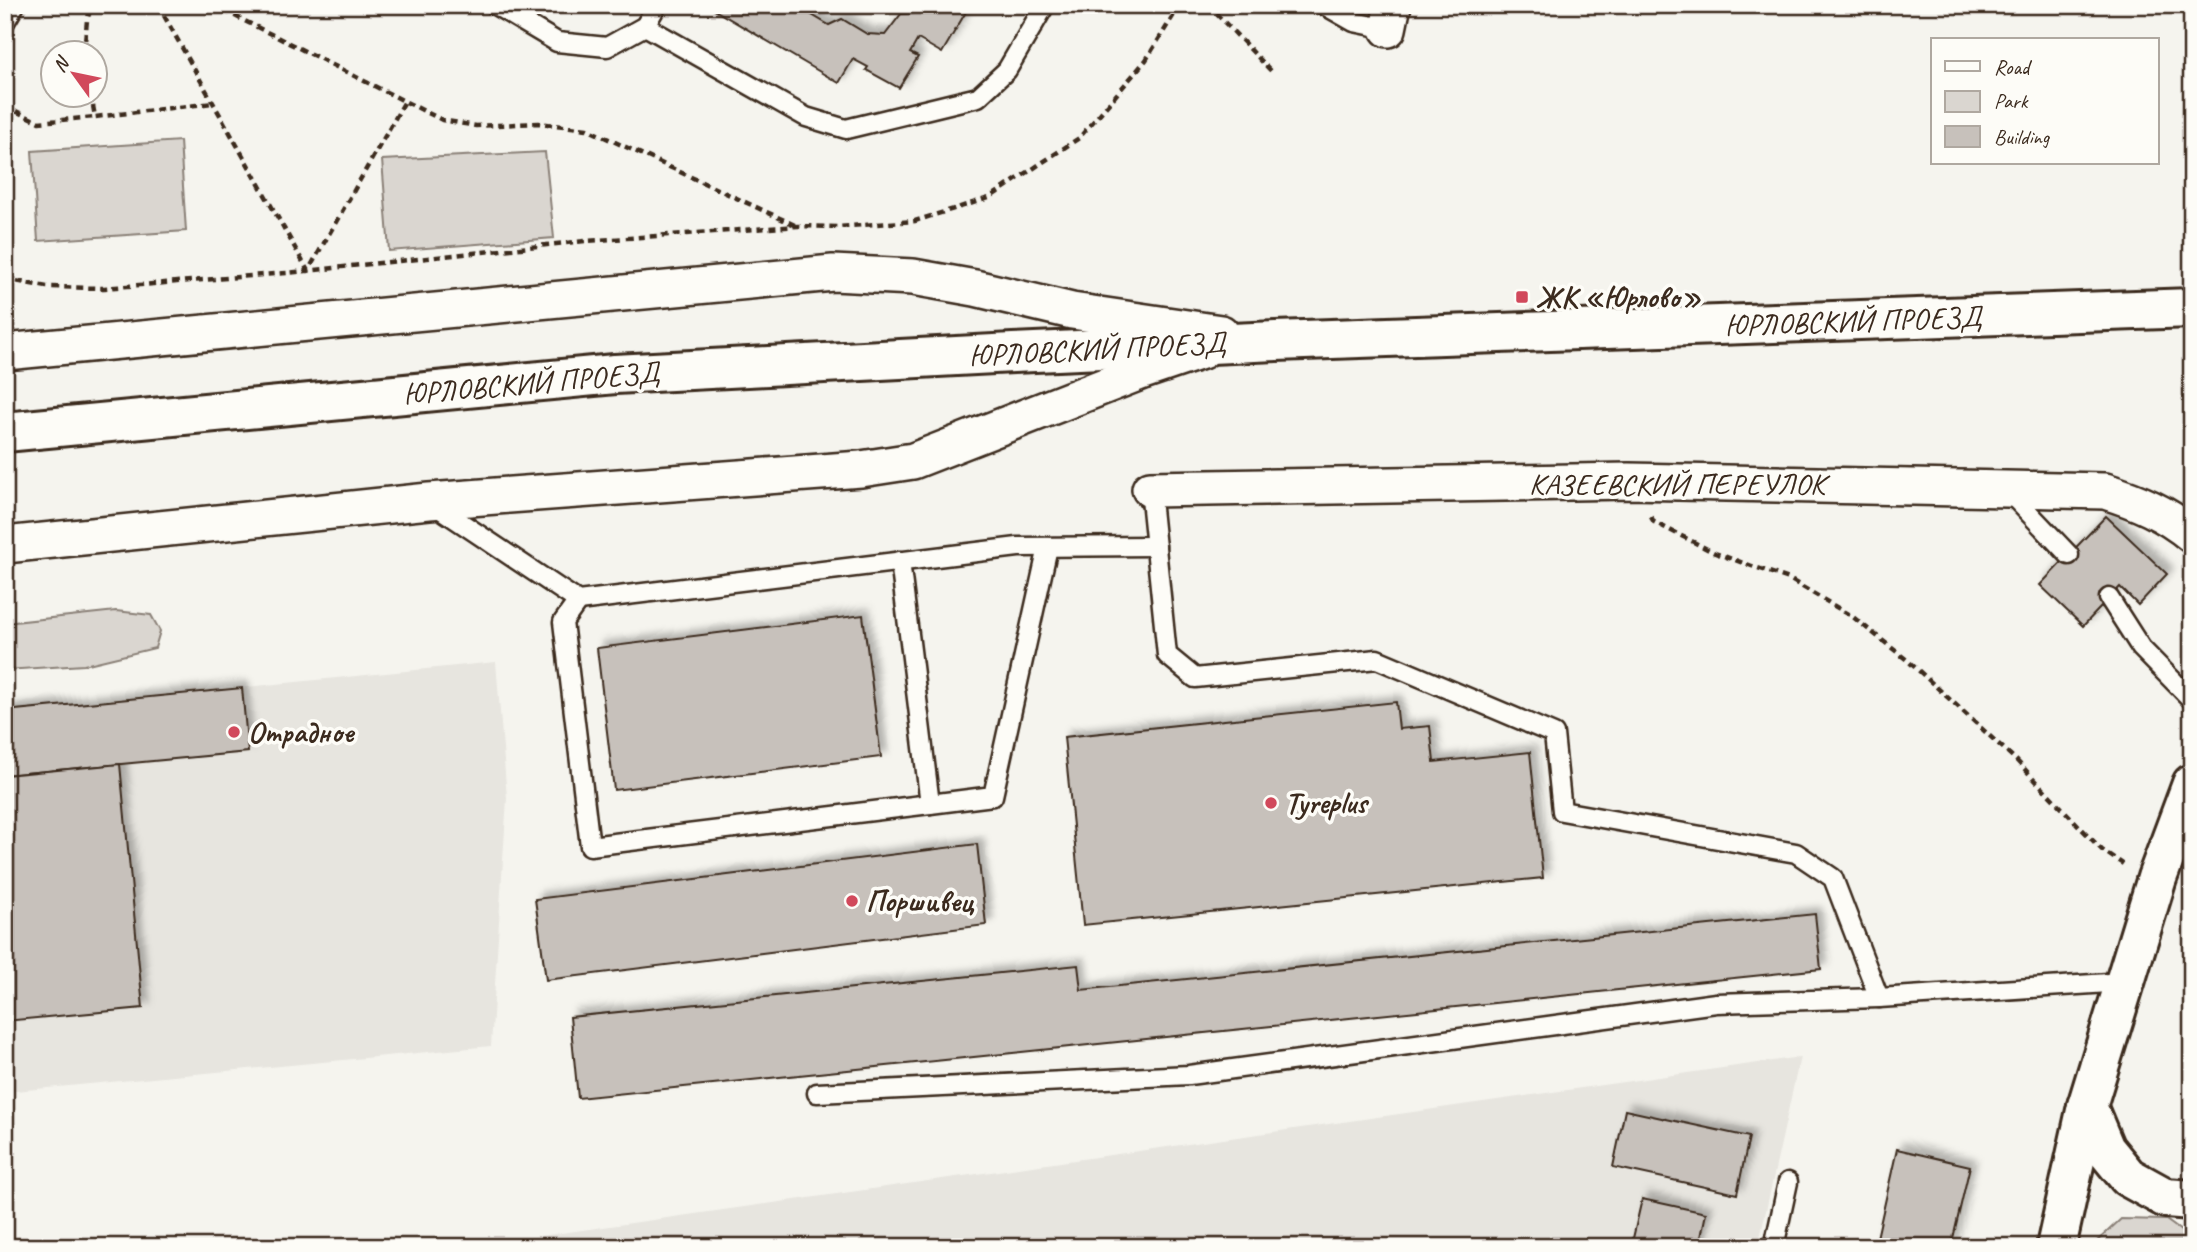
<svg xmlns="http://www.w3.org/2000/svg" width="2197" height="1252" font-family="Caveat,sans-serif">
<defs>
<filter id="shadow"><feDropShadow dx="6" dy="-6" stdDeviation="3.5" flood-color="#0004"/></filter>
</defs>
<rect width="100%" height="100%" fill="#f5f4ee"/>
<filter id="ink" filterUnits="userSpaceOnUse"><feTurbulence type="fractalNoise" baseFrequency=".0143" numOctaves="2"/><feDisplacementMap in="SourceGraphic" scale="14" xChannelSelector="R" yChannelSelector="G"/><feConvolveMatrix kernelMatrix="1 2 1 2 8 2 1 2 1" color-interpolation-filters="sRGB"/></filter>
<g filter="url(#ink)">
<g fill="#e7e5df">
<polygon points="496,662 507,798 491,1046 5,1092 5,711"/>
<polygon points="1800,1057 1758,1247 463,1247"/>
</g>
<g fill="#dad6d0" stroke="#8a8077" stroke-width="2">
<polygon points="180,141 186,231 38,241 32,151"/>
<polygon points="545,152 554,238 389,251 382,160"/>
<polygon points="116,611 151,615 160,631 155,648 84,665 5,670 5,623"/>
<polygon points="2121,1219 2166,1220 2192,1239 2192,1247 2094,1247 2095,1243"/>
</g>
<g fill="#c7c1bb" stroke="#3b2a1e" stroke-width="2" filter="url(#shadow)">
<polygon points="706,5 800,5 800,8 829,25 842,19 867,34 885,35 901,14 915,13 920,5 970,5 942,53 918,39 910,53 918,57 899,88 866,70 868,67 853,59 839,83"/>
<polygon points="2106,516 2167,574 2138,605 2120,587 2083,626 2040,585"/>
<polygon points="863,615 881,757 614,790 597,648"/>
<polygon points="242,688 248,752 5,775 5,711"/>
<polygon points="1396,702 1399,729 1430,726 1434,762 1530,752 1543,878 1083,925 1064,737"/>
<polygon points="120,764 143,1008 5,1021 5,775"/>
<polygon points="977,844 986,925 546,980 535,899"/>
<polygon points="1815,914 1821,969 578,1098 570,1017 1078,965 1081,990"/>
<polygon points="1625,1110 1749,1137 1737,1194 1613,1167"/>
<polygon points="1897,1149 1970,1166 1951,1247 1875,1247"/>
<polygon points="1642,1199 1706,1213 1699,1247 1631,1247"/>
</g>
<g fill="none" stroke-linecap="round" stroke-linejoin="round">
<g stroke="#3b2a1e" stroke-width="23">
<g id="lane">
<polyline points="495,5 557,42 607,47 645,26 657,5"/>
<polyline points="1324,5 1354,22 1388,29"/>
<polyline points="5,22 15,5"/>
<polyline points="645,26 806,117 846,129 978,97 1007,70 1045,5"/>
<polyline points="1150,489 1167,655 1195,678 1377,659 1554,734 1562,811 1796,853 1833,878 1879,998 2124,982"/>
<polyline points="2008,491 2069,555"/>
<polyline points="433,504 578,601 1018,547 1156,546"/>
<polyline points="2109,598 2141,648 2192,700"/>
<polyline points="578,601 563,622 590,846 930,804 900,561"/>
<polyline points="930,804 993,796 1048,547"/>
<polyline points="817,1093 1189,1075 1716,1003 1879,998"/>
<polyline points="1774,1247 1788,1182"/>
</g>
</g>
<g stroke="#3b2a1e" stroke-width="40">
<g id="street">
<polyline points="1388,29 1393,5"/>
<polyline points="5,352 833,273 913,277 975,288 1072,311 1221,333"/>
<path d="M1150 489 1629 481 2105 491C2137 501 2166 513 2192 535"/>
<polyline points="5,545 429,501 861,469 913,461 1143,371 1202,351"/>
</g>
</g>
<g stroke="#3b2a1e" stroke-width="44">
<g id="secondary">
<polyline points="5,432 615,374 1013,353 1276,341 2192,308"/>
<polyline points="2087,1106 2105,1149 2128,1177 2166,1198 2192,1200"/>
<polyline points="2056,1247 2087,1106 2157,878 2192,784"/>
</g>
</g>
<g stroke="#3b2a1e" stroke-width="4.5" stroke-dasharray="7 5" stroke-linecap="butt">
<polyline points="158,5 308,271 405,101"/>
<polyline points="213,5 442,120 476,126 539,123 587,129 797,226"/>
<polyline points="1208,5 1273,73"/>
<polyline points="84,52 87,20 92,5"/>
<polyline points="91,94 95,117 213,103"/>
<polyline points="5,106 39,122 95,117"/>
<polyline points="5,279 47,287 104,288 287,273 585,241 798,226 838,227 915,221 989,198 1079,138 1146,60 1180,5"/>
<polyline points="1651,517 1654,522 1715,553 1789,579 1853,617 1907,660 2016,760 2102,850 2123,864"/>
</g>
<use href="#lane" stroke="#fdfcf7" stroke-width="18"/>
<use href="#street" stroke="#fdfcf7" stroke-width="35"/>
<use href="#secondary" stroke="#fdfcf7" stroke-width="38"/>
</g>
</g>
<g fill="#d1495b" stroke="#fdfcf7" stroke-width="2.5">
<rect x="1515" y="290" width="14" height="14" rx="3.5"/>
<circle cx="234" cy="732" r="7"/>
<circle cx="1271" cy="803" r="7"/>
<circle cx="852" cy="901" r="7"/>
</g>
<g text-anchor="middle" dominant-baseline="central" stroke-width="7" stroke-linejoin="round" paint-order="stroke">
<g font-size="30" font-weight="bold" fill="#3b2a1e" stroke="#fdfcf7" text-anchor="start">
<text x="1536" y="297">ЖК «Юрлово»</text>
<text x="248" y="732">Отрадное</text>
<text x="1285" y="803">Tyreplus</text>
<text x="866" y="901">Поршивец</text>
</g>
<g font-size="30" fill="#3b2a1e" stroke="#fdfcf7">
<text transform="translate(1853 321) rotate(-2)">ЮРЛОВСКИЙ ПРОЕЗД</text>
<text transform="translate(1097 349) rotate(-3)">ЮРЛОВСКИЙ ПРОЕЗД</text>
<text transform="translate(531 383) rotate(-5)">ЮРЛОВСКИЙ ПРОЕЗД</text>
<text x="1677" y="484">КАЗЕЕВСКИЙ ПЕРЕУЛОК</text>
</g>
</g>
<rect width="2197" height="1252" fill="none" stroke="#fdfcf7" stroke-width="28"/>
<rect x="14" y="14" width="2169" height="1224" fill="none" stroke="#3b2a1e" stroke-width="2.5" filter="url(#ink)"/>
<rect x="1931" y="38" width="228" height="126" fill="#fdfcf7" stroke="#afa8a0" stroke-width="2"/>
<rect x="1945" y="61" width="35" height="10" fill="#fdfcf7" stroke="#afa8a0" stroke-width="2"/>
<text x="1994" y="74" font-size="21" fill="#3b2a1e">Road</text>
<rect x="1945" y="91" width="35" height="21" fill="#dad6d0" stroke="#afa8a0" stroke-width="2"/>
<text x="1994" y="108" font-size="21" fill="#3b2a1e">Park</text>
<rect x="1945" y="126" width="35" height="21" fill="#c7c1bb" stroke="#afa8a0" stroke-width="2"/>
<text x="1994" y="144" font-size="21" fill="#3b2a1e">Building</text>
<g transform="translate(74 74) rotate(303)"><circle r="33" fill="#fdfcf7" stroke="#afa8a0" stroke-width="2"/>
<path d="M0-5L12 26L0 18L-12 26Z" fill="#d1495b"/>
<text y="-10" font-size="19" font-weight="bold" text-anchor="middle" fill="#3b2a1e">N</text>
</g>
</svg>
